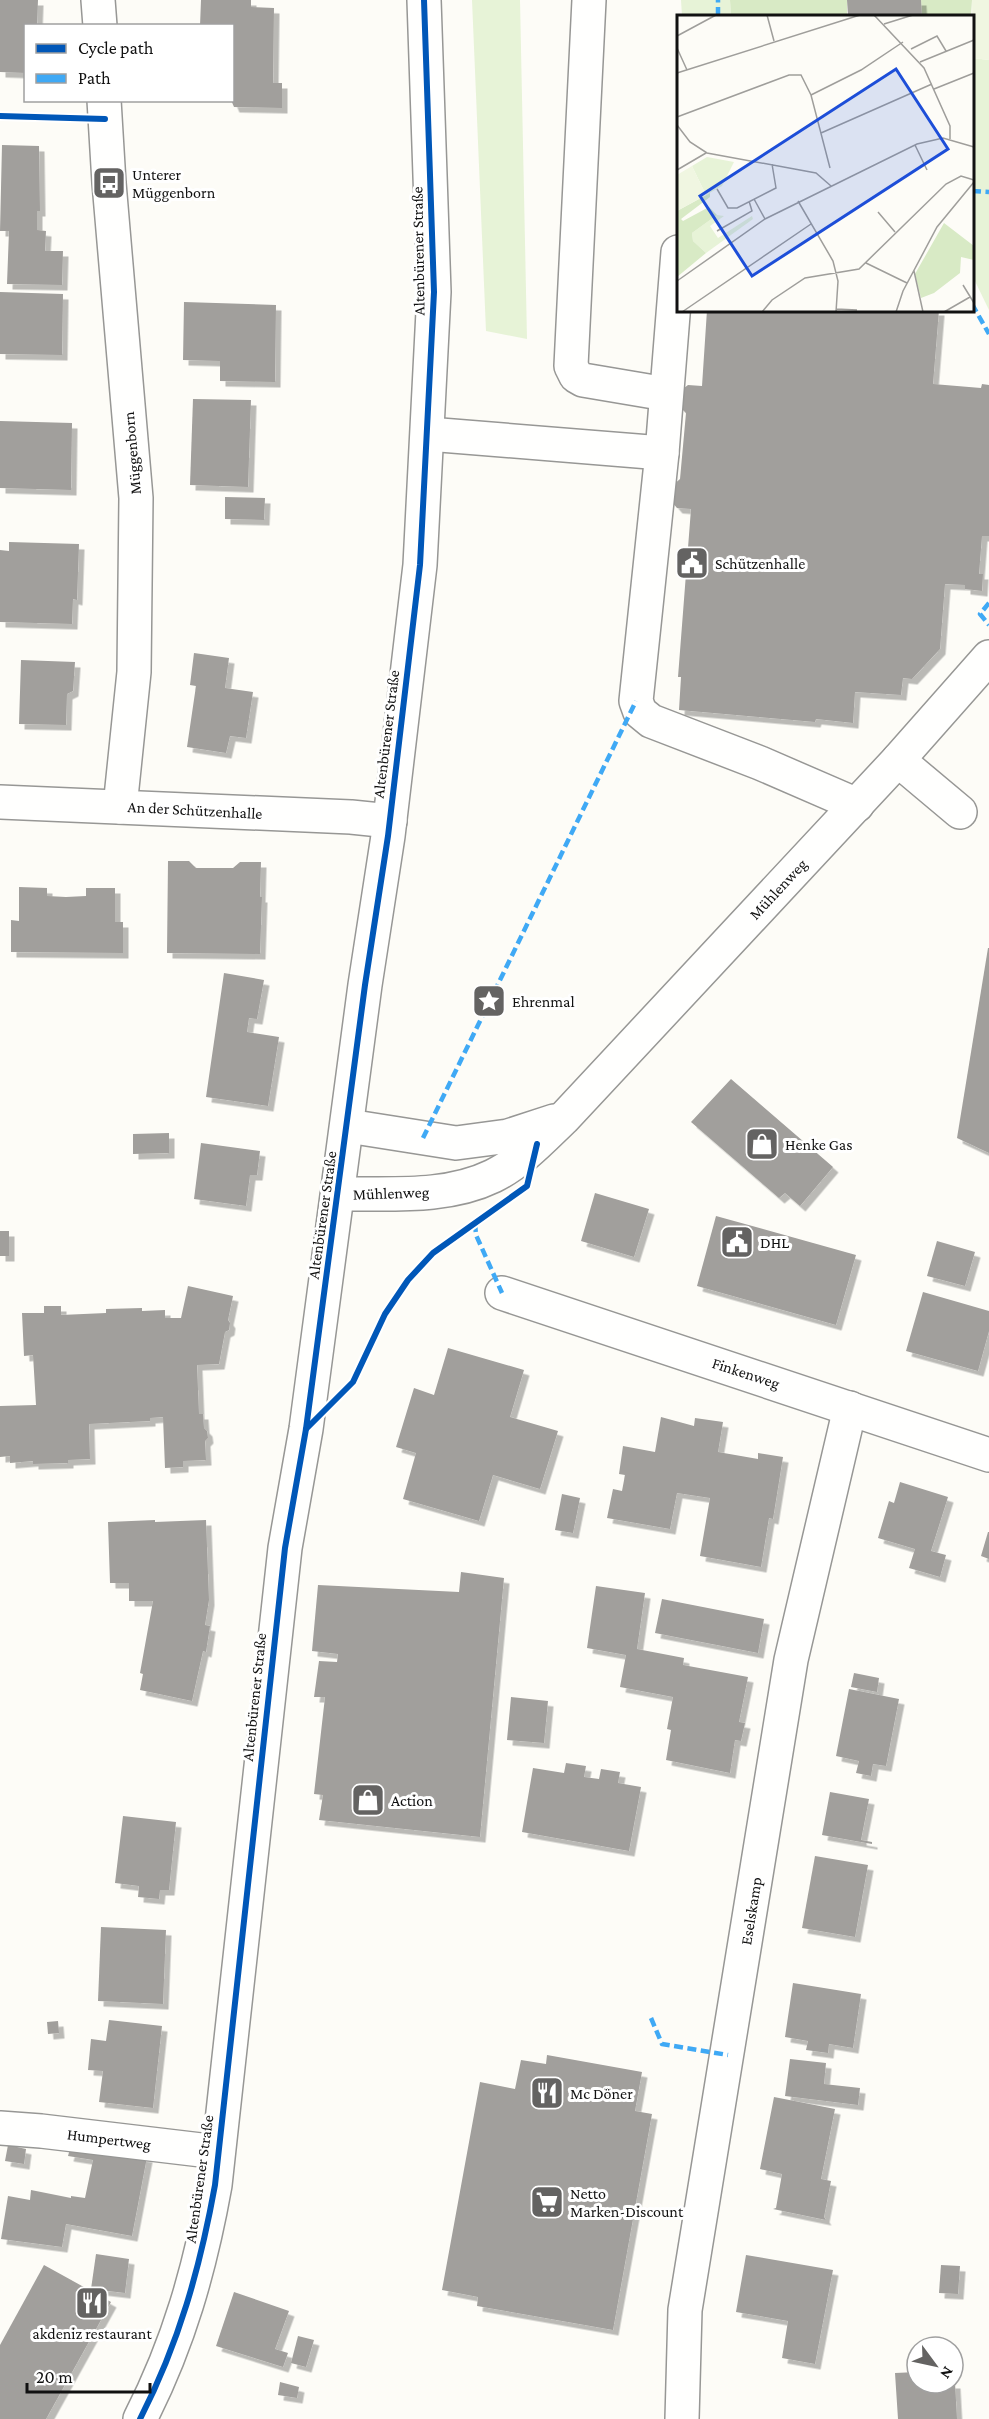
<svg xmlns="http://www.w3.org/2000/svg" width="989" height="2419" font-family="'Crimson Pro',serif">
<defs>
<filter id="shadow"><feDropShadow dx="5.5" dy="5.5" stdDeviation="0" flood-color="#0004"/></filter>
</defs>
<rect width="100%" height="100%" fill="#fdfcf7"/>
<g fill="#e7f3d7">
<polygon points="472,0 520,0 527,339 486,331"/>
<polygon points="681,0 730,0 731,16 682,16"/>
<polygon points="973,58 989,60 989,310 973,277"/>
</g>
<g fill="#d8eac5">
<polygon points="730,0 847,0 847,14 834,16 731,16"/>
<polygon points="921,0 972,0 971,16 922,16"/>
</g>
<polygon fill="#f0f6e1" points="972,0 989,0 989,60 973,58"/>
<g fill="#a19f9c" filter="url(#shadow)">
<polygon points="0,0 38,0 37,26 26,26 26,73 0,72"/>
<polygon points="201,0 251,0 251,7 274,8 273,83 282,83 282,108 234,107 231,100 232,26 200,26"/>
<polygon points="847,0 921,0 922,16 848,16"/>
<polygon points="2,145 39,146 40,211 37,211 37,230 46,231 45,251 63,251 62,285 7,284 9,231 0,231"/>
<polygon points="0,292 63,294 62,355 0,354"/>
<polygon points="184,302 276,305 275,382 220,381 220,361 183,360"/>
<polygon points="707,310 939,310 933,384 981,388 982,384 989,385 989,536 982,536 979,574 983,574 982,591 965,589 965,585 945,584 940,649 912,679 903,678 901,695 855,692 853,723 816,719 815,722 679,710 681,677 678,677 691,509 677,508 671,501 672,486 680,479 686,413 679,406 680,391 688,385 702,386"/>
<polygon points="193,399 251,400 248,487 190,485"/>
<polygon points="0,421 72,423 71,490 0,488"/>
<polygon points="225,497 265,498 264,520 225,519"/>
<polygon points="9,542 79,544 77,600 73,599 72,624 0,622 0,550 9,551"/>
<polygon points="194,653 229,658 225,688 253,692 246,738 230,736 226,753 187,747 196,686 190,685"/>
<polygon points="21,660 75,662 73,691 67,694 66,725 19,724"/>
<polygon points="168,861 189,861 196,868 233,868 240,862 261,862 260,897 262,897 260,954 167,953"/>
<polygon points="19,887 47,888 47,896 66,897 86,896 86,888 115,888 115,922 123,922 123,953 11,952 11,920 19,921"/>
<polygon points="988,948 989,948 989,1153 957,1138"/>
<polygon points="224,973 264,980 257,1019 249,1018 247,1032 279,1037 268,1106 206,1097"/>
<polygon points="731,1079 833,1167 800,1206 785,1193 779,1198 691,1122"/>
<polygon points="169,1133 169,1153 133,1154 133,1134"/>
<polygon points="201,1143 260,1151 257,1175 250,1175 246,1206 194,1199"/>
<polygon points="595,1193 649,1209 634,1257 581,1241"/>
<polygon points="716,1216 856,1255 836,1325 697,1286"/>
<rect x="0" y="1231" width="9" height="25"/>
<polygon points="937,1241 975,1252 965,1286 927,1276"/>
<polygon points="188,1286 233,1296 228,1320 230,1323 229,1330 225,1332 219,1364 197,1365 199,1414 203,1414 204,1428 207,1431 208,1438 205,1441 206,1460 183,1461 183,1467 165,1468 163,1417 150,1418 150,1421 89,1424 90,1459 68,1460 68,1463 33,1464 33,1461 10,1463 10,1456 0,1457 0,1406 36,1405 33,1355 24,1356 22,1313 44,1313 44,1306 61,1306 61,1315 106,1313 106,1309 142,1308 142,1311 165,1310 165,1318 181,1318"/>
<polygon points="923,1292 989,1311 989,1331 978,1371 906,1351"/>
<polygon points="448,1348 524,1370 510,1417 558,1431 540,1489 493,1475 479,1521 403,1499 416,1453 396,1447 414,1388 434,1395"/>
<polygon points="661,1417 694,1426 695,1418 723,1422 718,1452 758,1459 758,1453 783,1457 773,1519 769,1518 761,1567 700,1556 710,1498 677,1493 670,1529 607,1518 613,1489 622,1491 625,1475 619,1474 623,1446 655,1452"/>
<polygon points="900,1482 948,1497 931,1551 946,1555 940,1577 909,1568 915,1549 878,1538 889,1501 894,1503"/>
<polygon points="562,1494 580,1498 573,1533 555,1530"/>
<polygon points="155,1520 155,1522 206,1520 209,1600 205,1625 210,1626 206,1652 203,1651 192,1701 140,1690 143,1674 140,1673 153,1601 129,1601 129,1583 110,1583 108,1522"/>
<polygon points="988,1532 989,1532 989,1559 981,1556"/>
<polygon points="461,1572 504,1578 480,1837 319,1820 323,1795 314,1794 325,1697 314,1697 319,1661 337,1662 338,1654 312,1651 318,1585 459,1592"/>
<polygon points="596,1586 645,1593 637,1649 684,1658 683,1665 748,1677 739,1722 745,1723 741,1741 735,1740 730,1773 666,1760 671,1730 667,1729 673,1697 620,1687 626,1655 587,1648"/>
<polygon points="662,1599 764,1619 758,1653 655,1633"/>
<polygon points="854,1673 879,1678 877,1692 851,1687"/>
<polygon points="849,1689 899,1699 886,1766 873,1764 871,1776 856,1773 859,1761 836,1756"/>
<polygon points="511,1697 548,1701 544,1743 507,1740"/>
<polygon points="566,1763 586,1766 584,1777 599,1779 601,1769 620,1772 618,1783 641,1787 629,1851 522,1832 533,1768 564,1773"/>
<polygon points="830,1792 869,1799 861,1840 872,1842 872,1844 822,1835"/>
<polygon points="123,1816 176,1822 169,1890 160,1890 159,1899 138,1897 139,1886 115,1883"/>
<polygon points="815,1856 868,1865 855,1937 802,1928"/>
<polygon points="101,1927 166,1930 163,2004 98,2001"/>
<polygon points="793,1983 861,1994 853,2048 829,2044 828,2053 806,2050 808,2041 785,2037"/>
<polygon points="109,2020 162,2026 153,2108 99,2102 103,2071 88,2070 91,2039 106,2041"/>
<polygon points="58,2021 59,2033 48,2034 47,2022"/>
<polygon points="547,2055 642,2072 635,2111 652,2114 613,2330 477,2306 478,2297 442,2290 480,2082 515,2089 521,2060 546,2064"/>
<polygon points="790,2059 826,2063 824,2084 860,2088 858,2105 785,2096"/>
<polygon points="774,2097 835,2109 821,2179 831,2181 824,2217 826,2220 773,2209 776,2208 782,2174 760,2169"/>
<polygon points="8,2145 26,2149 24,2164 5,2161"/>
<polygon points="71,2145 147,2157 132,2236 66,2224 62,2247 1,2239 8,2196 30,2200 31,2190 71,2198 71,2196 85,2198 93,2160 68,2156"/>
<polygon points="96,2254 129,2259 125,2293 91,2289"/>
<polygon points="746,2255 833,2270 815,2364 782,2358 788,2321 736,2312"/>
<polygon points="44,2265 111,2302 46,2419 0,2419 0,2345"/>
<polygon points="941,2265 960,2266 958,2294 939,2293"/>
<polygon points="234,2292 289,2311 275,2349 288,2353 283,2367 216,2346"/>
<polygon points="298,2336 314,2340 306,2367 291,2363"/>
<polygon points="917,2372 917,2383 955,2383 957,2419 898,2419 895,2373"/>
<polygon points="280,2382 299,2387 297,2398 278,2395"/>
</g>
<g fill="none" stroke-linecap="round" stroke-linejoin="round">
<g stroke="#979795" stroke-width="36">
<g id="minor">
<polyline points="98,0 100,26"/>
<polyline points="589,0 571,366 576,376 583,380 666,394"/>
<polyline points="104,100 109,183 136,498 134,672 120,807"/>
<polyline points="678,252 662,453 636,701 640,712 651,721 760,763 857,805"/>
<polyline points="428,434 662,453"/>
<polyline points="898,760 960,812"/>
<polyline points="0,802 351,817 390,821"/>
<polyline points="348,1126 456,1143 508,1136 554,1121"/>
<path d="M338 1194C389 1193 446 1199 493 1176 520 1163 543 1138 564 1118L898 760 989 657"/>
<polyline points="502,1293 989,1455"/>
<polyline points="0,2128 41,2131 218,2152"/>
<path d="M140 2419C179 2343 200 2268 215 2185L285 1548 306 1429 365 985 388 836 420 565 434 292 424 0"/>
<polyline points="682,2419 685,2310 791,1660 850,1408"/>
</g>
</g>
<use href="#minor" stroke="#fffffe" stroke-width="33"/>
<g stroke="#3fa9f5" stroke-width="4.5" stroke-dasharray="9 4.5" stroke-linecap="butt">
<polyline points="718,16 718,0"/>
<polyline points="972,191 989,192"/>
<polyline points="972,304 989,334"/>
<polyline points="989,603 980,614 989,625"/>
<polyline points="423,1138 636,701"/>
<polyline points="475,1223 476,1235 502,1293"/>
<polyline points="651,2018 662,2044 728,2055"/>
</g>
<g stroke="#fff" stroke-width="10">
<g id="cycleway">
<polyline points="0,116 105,119"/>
<polyline points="306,1429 353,1382 385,1314 408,1280 433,1253 527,1186 537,1144"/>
<path d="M140 2419C179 2343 200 2268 215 2185L285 1548 306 1429 365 985 388 836 420 565 434 292 424 0"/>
</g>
</g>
<use href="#cycleway" stroke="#0057b8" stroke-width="6"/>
</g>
<defs>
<g id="bus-square" transform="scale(1.725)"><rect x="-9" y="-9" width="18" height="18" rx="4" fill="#646362" stroke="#fff"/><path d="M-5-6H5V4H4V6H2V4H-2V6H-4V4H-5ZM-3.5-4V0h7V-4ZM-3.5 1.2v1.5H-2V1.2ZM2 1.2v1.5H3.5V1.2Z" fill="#fff"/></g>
<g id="civic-square" transform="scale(1.725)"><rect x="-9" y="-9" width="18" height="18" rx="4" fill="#646362" stroke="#fff"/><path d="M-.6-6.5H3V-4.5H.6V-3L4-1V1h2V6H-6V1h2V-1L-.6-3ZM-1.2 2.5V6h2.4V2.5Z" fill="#fff"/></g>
<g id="sight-square" transform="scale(1.725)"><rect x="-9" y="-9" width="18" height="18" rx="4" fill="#646362" stroke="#fff"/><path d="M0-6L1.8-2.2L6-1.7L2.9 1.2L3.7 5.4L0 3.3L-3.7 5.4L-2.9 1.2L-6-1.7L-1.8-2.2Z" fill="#fff"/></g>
<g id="shop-square" transform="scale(1.725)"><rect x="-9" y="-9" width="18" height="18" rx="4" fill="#646362" stroke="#fff"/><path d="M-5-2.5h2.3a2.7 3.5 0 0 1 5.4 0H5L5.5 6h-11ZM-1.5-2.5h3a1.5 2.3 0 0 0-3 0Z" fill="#fff"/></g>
<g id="restaurant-square" transform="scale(1.725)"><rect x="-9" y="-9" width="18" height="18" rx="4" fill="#646362" stroke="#fff"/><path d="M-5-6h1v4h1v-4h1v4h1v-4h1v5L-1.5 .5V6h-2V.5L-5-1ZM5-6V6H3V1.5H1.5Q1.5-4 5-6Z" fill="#fff"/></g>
<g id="supermarket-square" transform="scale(1.725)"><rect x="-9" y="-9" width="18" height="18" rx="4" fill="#646362" stroke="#fff"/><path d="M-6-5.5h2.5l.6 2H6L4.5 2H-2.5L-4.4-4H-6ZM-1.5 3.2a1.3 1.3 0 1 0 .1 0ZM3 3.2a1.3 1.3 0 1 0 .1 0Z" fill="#fff"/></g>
</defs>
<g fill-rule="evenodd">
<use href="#bus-square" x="109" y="183"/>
<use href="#civic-square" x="692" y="563"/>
<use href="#sight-square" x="489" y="1001"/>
<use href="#shop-square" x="762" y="1144"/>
<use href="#civic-square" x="737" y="1242"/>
<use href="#shop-square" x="368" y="1800"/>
<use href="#restaurant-square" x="547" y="2093"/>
<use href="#supermarket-square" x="547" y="2202"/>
<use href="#restaurant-square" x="92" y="2303"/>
</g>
<g text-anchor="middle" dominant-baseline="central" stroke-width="6" stroke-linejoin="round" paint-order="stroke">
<g font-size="16" fill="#111" stroke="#fff" text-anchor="start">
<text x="132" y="174">Unterer<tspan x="132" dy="18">Müggenborn</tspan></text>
<text x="715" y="563">Schützenhalle</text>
<text x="512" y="1001">Ehrenmal</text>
<text x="785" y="1144">Henke Gas</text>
<text x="760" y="1242">DHL</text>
<text x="391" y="1800">Action</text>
<text x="570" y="2093">Mc Döner</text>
<text x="570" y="2193">Netto<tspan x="570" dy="18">Marken-Discount</tspan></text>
<text x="92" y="2333" text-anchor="middle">akdeniz restaurant</text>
</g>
<g font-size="16" fill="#111" stroke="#fff">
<text transform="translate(418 251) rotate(-91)">Altenbürener Straße</text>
<text transform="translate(132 453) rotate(-95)">Müggenborn</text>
<text transform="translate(386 734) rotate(-83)">Altenbürener Straße</text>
<text transform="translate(195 810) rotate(3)">An der Schützenhalle</text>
<text transform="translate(778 889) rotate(-47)">Mühlenweg</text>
<text transform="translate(391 1193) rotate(-2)">Mühlenweg</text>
<text transform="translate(322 1215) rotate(-82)">Altenbürener Straße</text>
<text transform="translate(746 1373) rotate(18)">Finkenweg</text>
<text transform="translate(254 1697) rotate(-84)">Altenbürener Straße</text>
<text transform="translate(751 1911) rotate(-81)">Eselskamp</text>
<text transform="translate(109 2139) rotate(7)">Humpertweg</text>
<text transform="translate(199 2179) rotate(-82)">Altenbürener Straße</text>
</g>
</g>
<g transform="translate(677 15)">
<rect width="297" height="297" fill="#fdfcf7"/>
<path d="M30 142 57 147 45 171 29 180 15 151ZM40 200 47 201 33 211 41 223 75 201 76 204 29 238 16 226 15 218Z" fill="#e7f3d7"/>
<path d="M33 178V182L4 204 6 206 32 192 40 200 15 218 16 226 29 238 0 262V196ZM267 208 297 231V245L284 242 283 258 257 278 244 283 238 259Z" fill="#d8eac5"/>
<path d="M15 151 29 180 0 196V160Z" fill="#f0f6e1"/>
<path fill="none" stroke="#9f9e9b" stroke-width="1.5" d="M90 0 97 26M197 0 247 53 273 111V124M207 9 236 0M0 21 39 0M0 33 10 55M234 34 260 21 269 36M243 47 297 25M0 58 183 0M257 74 297 58M134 80 184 55 226 27M0 102 112 60H124L134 80 153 153M0 110 13 127 30 138 139 158 154 171M144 118 255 69M238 130 250 155M0 155 29 138M40 174 51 193H60L99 173 95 149M77 184 88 204M121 186 156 246 161 266 159 297M201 197 218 217M40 216 75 196 72 186M189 248 230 268M237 256 246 297M0 266 88 204 240 129 266 123 297 132M286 270 297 288M159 294 180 295M5 297 134 209M85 297 95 285 128 263 182 254 269 169 284 161 297 165M219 297 226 276 260 212 297 167M267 297 293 282"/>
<path fill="#1d4ed8" fill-opacity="0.15" stroke="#1d4ed8" stroke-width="3" d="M219 54 271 134 75 261 23 181Z"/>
<rect width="297" height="297" fill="none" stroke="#111" stroke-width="3"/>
</g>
<rect x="24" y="24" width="210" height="78" fill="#ffffff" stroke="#a0a0a0" stroke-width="1.5"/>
<rect x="36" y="44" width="30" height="9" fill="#0057b8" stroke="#a0a0a0" stroke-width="1.5"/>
<text x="78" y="54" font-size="18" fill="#111111">Cycle path</text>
<rect x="36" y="74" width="30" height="9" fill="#3fa9f5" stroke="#a0a0a0" stroke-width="1.5"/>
<text x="78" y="84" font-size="18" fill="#111111">Path</text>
<g transform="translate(935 2365) rotate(123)"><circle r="28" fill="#ffffff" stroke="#a0a0a0" stroke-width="1.5"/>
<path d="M0-4.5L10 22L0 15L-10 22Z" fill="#646362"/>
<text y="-9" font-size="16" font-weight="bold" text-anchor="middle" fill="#111111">N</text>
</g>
<path d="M27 2383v9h123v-9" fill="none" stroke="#111111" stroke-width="3"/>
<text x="36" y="2383" font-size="18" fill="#111111" stroke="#ffffff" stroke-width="4.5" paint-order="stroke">20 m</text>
</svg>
